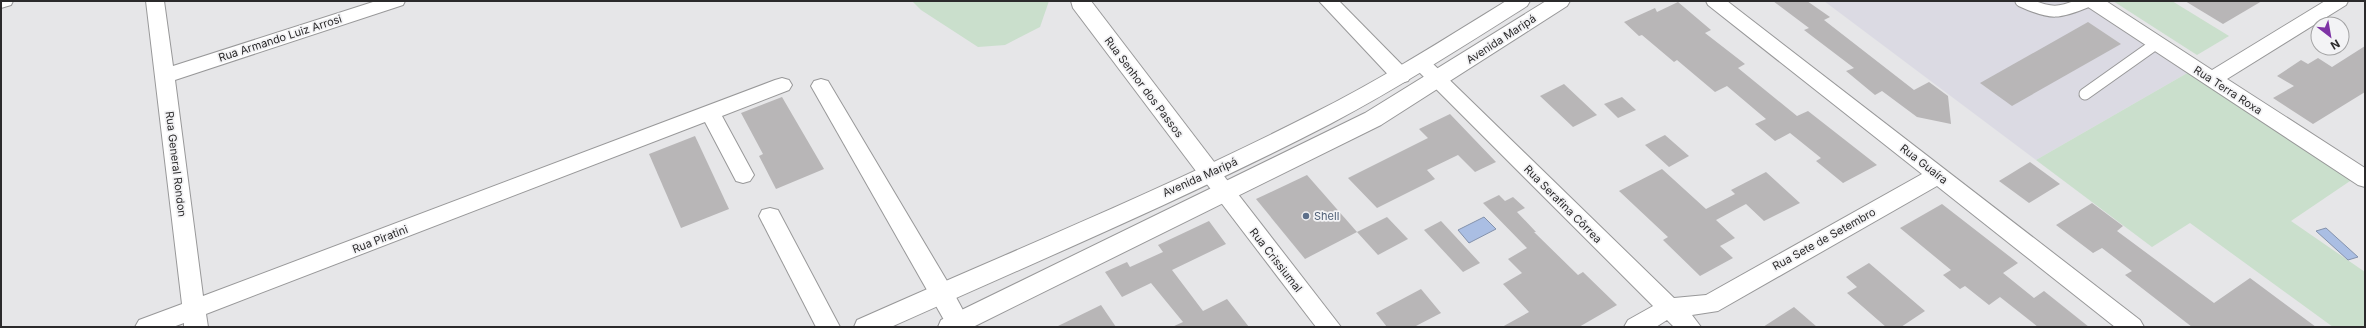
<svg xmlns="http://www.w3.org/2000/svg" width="2366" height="328" font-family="Inter,sans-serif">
<rect width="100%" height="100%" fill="#e6e6e8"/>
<polygon fill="#dbdae3" points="1824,1 2081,1 2189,72 2036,160"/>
<g fill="#cadfcc">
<polygon points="912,1 1049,1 1040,27 1005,45 978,47 921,10"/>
<polygon points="2113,1 2172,1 2229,36 2197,55"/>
<polygon points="2189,72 2353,179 2291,221 2365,272 2365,325 2362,327 2333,327 2190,223 2152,247 2036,160"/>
</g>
<g fill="#aabee3" stroke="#8492ac">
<polygon points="1484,217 1496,229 1469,243 1458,230"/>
<polygon points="2326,228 2358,257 2348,260 2316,231"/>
</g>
<g fill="#b8b6b7">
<polygon points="1773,1 1807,1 1830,17 1824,20 1914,90 1929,82 1948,96 1951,124 1917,117 1882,91 1875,95 1846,71 1854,68 1804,30 1809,28"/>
<polygon points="2185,1 2262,1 2223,24"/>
<polygon points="1678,2 1711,30 1705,33 1745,64 1738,68 1797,116 1808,111 1877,165 1843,183 1816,161 1821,158 1790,133 1775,141 1755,124 1766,119 1727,86 1715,92 1677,60 1674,62 1642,35 1639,36 1624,22 1655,8 1657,12"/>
<polygon points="2088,22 2121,44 2012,106 1980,83"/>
<polygon points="2365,46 2365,92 2313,124 2273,98 2294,86 2277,76 2301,60 2308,64 2318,58 2332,67"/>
<polygon points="1564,84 1597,115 1573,127 1540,96"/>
<polygon points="782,97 824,169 776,189 759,156 763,154 741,113"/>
<polygon points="1622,97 1636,110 1618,118 1604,104"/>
<polygon points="1450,114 1496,162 1475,172 1458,155 1427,170 1435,179 1377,208 1348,178 1428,138 1419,129"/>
<polygon points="1665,135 1689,156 1669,167 1645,145"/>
<polygon points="695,136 729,209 681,228 649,154"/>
<polygon points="2030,162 2060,184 2029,203 1999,181"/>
<polygon points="1662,169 1706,209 1735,194 1731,190 1766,172 1800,203 1764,221 1746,204 1716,220 1735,238 1720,246 1733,258 1700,276 1663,240 1668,237 1619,191"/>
<polygon points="1307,175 1357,232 1305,259 1256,199"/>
<polygon points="1499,195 1505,201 1513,197 1525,208 1517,212 1536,232 1534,232 1578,275 1583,272 1617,305 1579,327 1502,327 1529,312 1503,284 1522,273 1508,259 1527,248 1483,203"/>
<polygon points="2092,203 2123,226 2117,231 2214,303 2250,278 2316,327 2192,327 2125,275 2132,271 2102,248 2093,253 2056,225"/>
<polygon points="1942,204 2018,263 2003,273 2034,298 2044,291 2089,327 2038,327 2000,297 1989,305 1965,286 1960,289 1943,275 1951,270 1900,228"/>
<polygon points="1387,217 1408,239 1378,255 1357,232"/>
<polygon points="1209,221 1226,244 1172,270 1203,311 1227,299 1249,327 1172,327 1183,322 1151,283 1122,297 1105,272 1127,262 1130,267 1163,252 1158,245"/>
<polygon points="1441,221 1480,263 1463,272 1424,230"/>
<polygon points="1869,263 1925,311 1901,327 1886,327 1847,293 1857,287 1846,277"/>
<polygon points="1421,289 1441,313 1414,327 1387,327 1376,313"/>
<polygon points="1101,305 1116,327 1056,327"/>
<polygon points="1794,307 1817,327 1763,327"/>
</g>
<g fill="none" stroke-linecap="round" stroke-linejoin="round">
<g stroke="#989899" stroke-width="13">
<g id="service">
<path d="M2021 1C2051 15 2059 14 2089 1"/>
<polyline points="2085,94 2157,43"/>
</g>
</g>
<g stroke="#989899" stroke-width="2">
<g id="minor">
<polygon points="1,1 13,1 11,5 1,8"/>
<polygon points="146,1 164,1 173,66 376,1 405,1 403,5 175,80 203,296 775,80 782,78 789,80 792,85 789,90 722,116 754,175 750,181 743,183 736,181 705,122 206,314 208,327 184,327 184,323 173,327 135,327 139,320 182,304"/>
<polygon points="1319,1 1339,1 1408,71 1411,76 1408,81 1401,83 1394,81"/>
<polygon points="1706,1 1727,1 2140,320 2144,327 2115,327 1937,186 1718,311 1692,315 1701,327 1674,327 1667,320 1656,327 1624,327 1628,320 1653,306 1411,64 1414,59 1421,57 1428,59 1674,298 1706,295 1922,174 1708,5"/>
<polygon points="2083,1 2106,1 2212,70 2325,1 2348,1 2346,5 2227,79 2365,168 2365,187 2358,185 2085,5"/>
<polygon points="821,79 828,81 950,286 972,327 948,327 811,86 814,81"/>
<polygon points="1210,165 1217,167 1341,327 1316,327 1203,179 1199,173 1203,167"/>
<polygon points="770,208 778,210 840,327 816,327 759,216 762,210"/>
</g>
</g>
<g stroke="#989899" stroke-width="2">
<polygon id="tertiary" points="1071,1 1091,1 1218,167 1221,173 1218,179 1210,181 1202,179 1073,8"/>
</g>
<g stroke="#989899" stroke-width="2">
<g id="primary">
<path d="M1506 1H1530L1527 6C1462 47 1398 88 1330 124 1187 198 1038 261 891 327H854L857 320C1010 252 1165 189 1314 113 1380 80 1443 40 1506 1Z"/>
<polygon points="1546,1 1570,1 1567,6 1381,125 973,327 938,327 941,320 1365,113"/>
</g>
</g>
<use href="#service" stroke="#fff" stroke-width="11"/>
<use href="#minor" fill="#fff" fill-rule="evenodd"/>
<use href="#tertiary" fill="#fff" fill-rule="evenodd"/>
<use href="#primary" fill="#fff" fill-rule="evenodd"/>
</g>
<circle fill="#5c6f8a" stroke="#f3f3f5" stroke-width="1.5" cx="1306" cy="216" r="4"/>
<g text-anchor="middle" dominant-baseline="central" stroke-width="3.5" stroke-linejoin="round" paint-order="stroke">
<g font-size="11" fill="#2b2a2b" stroke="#f3f3f5">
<text transform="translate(280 38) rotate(-18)">Rua Armando Luiz Arrosi</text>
<text transform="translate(1501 39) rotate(-33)">Avenida Maripá</text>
<text transform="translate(1144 87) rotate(53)">Rua Senhor dos Passos</text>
<text transform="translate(2228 90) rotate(33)">Rua Terra Roxa</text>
<text transform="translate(176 164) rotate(83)">Rua General Rondon</text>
<text transform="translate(1924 164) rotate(38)">Rua Guaíra</text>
<text transform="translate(1200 177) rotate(-24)">Avenida Maripá</text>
<text transform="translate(1563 204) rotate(45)">Rua Serafina Côrrea</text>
<text transform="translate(380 239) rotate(-21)">Rua Piratini</text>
<text transform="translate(1824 239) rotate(-29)">Rua Sete de Setembro</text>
<text transform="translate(1276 260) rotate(52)">Rua Crissiumal</text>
</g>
<g font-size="11" fill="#4e5e75" stroke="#f3f3f5" text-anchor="start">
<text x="1314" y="216">Shell</text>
</g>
</g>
<rect width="2366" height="328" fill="none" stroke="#2b2a2b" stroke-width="4"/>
<g transform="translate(2330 36) rotate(149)"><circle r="19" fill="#f3f3f5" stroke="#a3a3a4"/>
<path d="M0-3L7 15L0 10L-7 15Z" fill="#7e33a5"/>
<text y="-6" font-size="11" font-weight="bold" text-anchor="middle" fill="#2b2a2b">N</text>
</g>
</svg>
